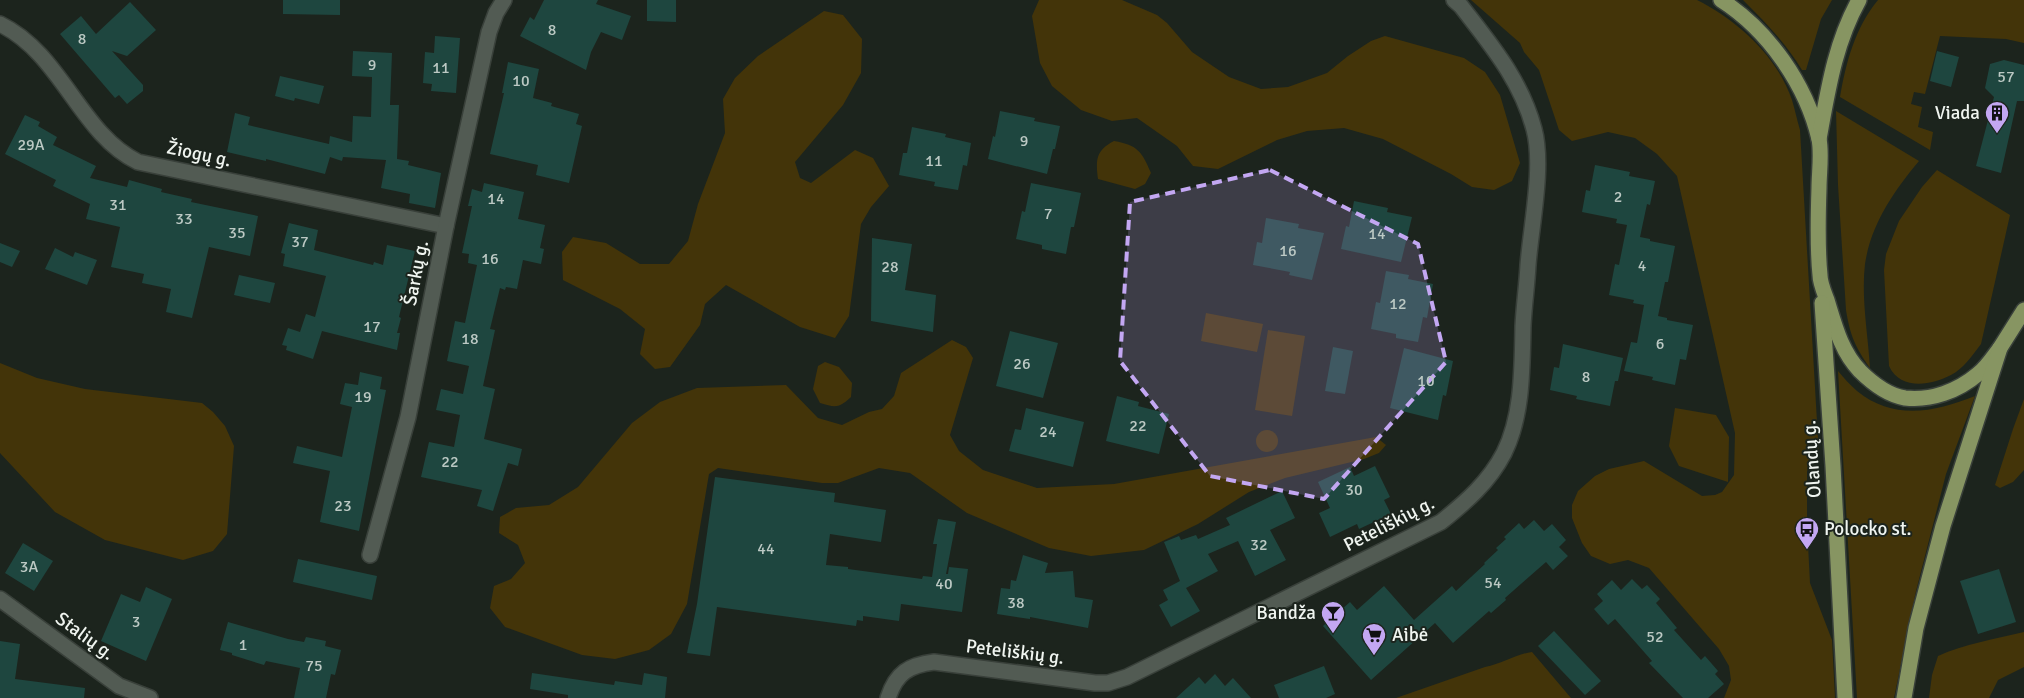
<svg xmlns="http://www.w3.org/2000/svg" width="2024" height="698" font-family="Signika,sans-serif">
<rect width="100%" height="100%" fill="#1c241d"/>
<g fill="#433409">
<polygon points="1039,0 1122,0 1157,15 1167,23 1192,52 1229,77 1261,89 1288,87 1327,73 1348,56 1371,41 1385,36 1464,58 1485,72 1500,95 1520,163 1512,181 1494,190 1472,187 1451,174 1383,139 1344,128 1307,131 1277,140 1218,169 1193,166 1177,146 1137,118 1112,121 1081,110 1052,86 1040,63 1032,16"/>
<path d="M1471 0H1697C1737 20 1777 56 1792 100 1795 110 1797 120 1800 130L1819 456 1807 471V525L1810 583 1832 640 1835 698H1724L1731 680 1729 666 1719 649 1649 568 1628 560 1610 564 1591 556 1582 543 1572 518V505L1578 491 1595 476 1609 469 1644 461 1702 496 1715 495 1722 492 1734 475 1735 433 1677 176 1657 154 1635 138 1608 132 1572 141 1559 130 1539 70 1524 52 1520 43Z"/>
<path d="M1743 0H1832L1821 19 1806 70H1802C1786 43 1765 22 1743 0Z"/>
<path d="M1878 0H2024V43L2006 39 1940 36 1925 94 1914 92 1911 104 1922 107 1918 127 1933 132 1930 150 1840 97C1846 62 1855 28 1878 0Z"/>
<polygon points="824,11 843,15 862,39 861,73 843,105 795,162 800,178 811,183 855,150 873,158 889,186 871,207 861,224 849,316 835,338 800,327 726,285 705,304 700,325 670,367 655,369 640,354 645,329 620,309 563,280 562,252 573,237 606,243 640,264 669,264 688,241 698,204 725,133 723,99 735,78 758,56"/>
<path d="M1836 111 1919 161C1894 191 1871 224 1865 264 1861 298 1868 334 1870 368 1855 347 1850 335 1846 310L1838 185Z"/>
<path d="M1114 141C1138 145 1142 152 1151 173L1145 184 1135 189 1098 179C1096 160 1095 151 1114 141Z"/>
<path d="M1937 170 2010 215 1981 344C1972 356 1963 369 1951 375 1930 386 1900 390 1889 366L1884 270 1886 254 1899 221 1922 187Z"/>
<polygon points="1206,313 1263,324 1257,352 1201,341"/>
<polygon points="1268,330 1305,336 1292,416 1255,410"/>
<polygon points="952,340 966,347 973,358 950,435 959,451 983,470 1037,488 1114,484 1376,437 1386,445 1379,453 1364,459 1285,478 1249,492 1198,524 1144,550 1091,556 1049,548 967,513 910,473 879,468 838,483 822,483 718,468 709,474 687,604 671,634 649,650 615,659 582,655 505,627 490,608 494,586 511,579 525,563 518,545 499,533 500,517 516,508 549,505 578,487 632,423 660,402 697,388 786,385 818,418 842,425 869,412 882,409 894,396 901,373"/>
<path d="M825 362 839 367 852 383 851 397C839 408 836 408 820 403L813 389 818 366Z"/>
<polygon points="0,363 37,378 85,389 202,403 213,412 225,426 234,446 227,534 213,551 183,560 105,540 55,512 0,453"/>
<path d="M1838 371C1844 378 1850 385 1857 391 1894 421 1935 412 1975 396L1946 474 1916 591 1894 698H1857Z"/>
<polygon points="2024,399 2024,470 2013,482 2000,488 1995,485 2013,429"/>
<polygon points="1675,408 1716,415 1729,437 1728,482 1679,466 1669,446"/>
<circle cx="1267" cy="441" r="11"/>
<path d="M2024 632V667L1998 680 1989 698H1929L1932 675 1938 656C1964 644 1995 639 2024 632Z"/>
<path d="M1532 652 1571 698H1396L1485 667C1502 664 1516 654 1532 652Z"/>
</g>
<g fill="#1e463f">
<polygon points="283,0 340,0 340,15 283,14"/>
<polygon points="544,0 598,0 596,4 631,16 622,40 601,32 591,52 586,70 520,36 530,17 534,20"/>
<polygon points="647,0 676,0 676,22 647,21"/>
<polygon points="130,2 156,30 127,56 112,51 143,85 143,91 127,104 119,95 115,98 60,34 81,16 96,34"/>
<polygon points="435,36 460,38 456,93 431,91 432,84 423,83 425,52 434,53"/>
<polygon points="353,51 392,53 390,105 399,105 397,159 409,161 408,165 441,173 435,208 409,203 410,194 381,188 386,160 343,157 342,161 330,157 325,174 266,159 266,161 227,152 235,113 250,117 248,125 329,144 330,136 352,142 353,116 371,117 372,77 352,76"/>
<polygon points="1937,51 1959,57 1951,87 1930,81"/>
<polygon points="2004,60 2024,65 2024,101 2017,101 2001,173 1976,166 1994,97 1985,88 1990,64"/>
<polygon points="508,62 539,69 533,98 552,103 551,106 579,114 576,124 582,126 569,183 536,175 538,165 490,154 504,93 502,93"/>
<polygon points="280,76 324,86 319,104 295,98 294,101 275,96"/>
<polygon points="1000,111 1035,118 1034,121 1060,126 1055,149 1053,149 1047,174 988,159 993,136 995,137"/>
<polygon points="25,115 40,122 38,126 57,137 53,145 96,166 90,178 127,187 129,180 162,189 161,192 192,199 191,202 258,216 250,256 209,247 192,318 166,312 171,289 142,283 144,274 111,267 120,227 86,219 90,204 53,186 56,180 5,154"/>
<polygon points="912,127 946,134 945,137 971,143 967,166 963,165 958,190 934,186 935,182 899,175 903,153 907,153"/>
<polygon points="1595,165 1630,172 1629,176 1655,181 1650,205 1647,204 1640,237 1650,239 1650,241 1675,246 1668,282 1665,282 1658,316 1667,318 1667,320 1693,325 1686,360 1680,359 1675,385 1652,380 1653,377 1624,371 1631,342 1637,343 1644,305 1633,303 1634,300 1609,295 1615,264 1619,265 1627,225 1616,223 1617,219 1582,212 1586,190 1590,191"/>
<polygon points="484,183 524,192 518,219 545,225 540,248 544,249 541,264 523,260 517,289 506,287 505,290 500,288 490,329 495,330 483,386 495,389 484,439 522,449 518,466 508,463 493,511 477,506 482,490 421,477 429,442 454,447 460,415 436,410 441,389 463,394 469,366 447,361 455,321 465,323 477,265 468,263 469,254 462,253 472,206 468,206 472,189 482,192"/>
<polygon points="1031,183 1081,193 1074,227 1071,227 1066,254 1042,249 1042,245 1016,239 1022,211 1025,212"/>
<polygon points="1354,201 1388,208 1387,212 1412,217 1401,262 1341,249 1346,226 1349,227"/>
<polygon points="1266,218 1299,224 1298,228 1324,233 1312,280 1289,275 1290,272 1253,265 1257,242 1262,243"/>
<polygon points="289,223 318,230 314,250 373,265 374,262 383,265 387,245 415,251 399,317 401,318 397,333 400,333 397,350 322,331 313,359 286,350 287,346 282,345 288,328 300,332 306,314 315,317 326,276 283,266 285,254 281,253"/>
<polygon points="872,238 912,244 905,290 936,295 933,332 871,321"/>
<polygon points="0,243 20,251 12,267 0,262"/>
<polygon points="55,248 73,257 75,252 97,260 87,285 45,269"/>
<polygon points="1386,271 1409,275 1408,279 1433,284 1427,318 1423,317 1418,342 1396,338 1396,334 1371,329 1376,302 1380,303"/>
<polygon points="239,275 275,283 270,303 234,295"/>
<polygon points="1010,331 1058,343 1043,398 996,386"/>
<polygon points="1563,344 1623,358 1618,381 1615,381 1610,406 1576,399 1577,396 1550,390 1554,367 1559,368"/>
<polygon points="1333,347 1353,351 1345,394 1325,391"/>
<polygon points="1404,348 1453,361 1446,396 1443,395 1438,420 1390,408"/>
<polygon points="360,372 382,377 380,389 386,390 359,531 320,522 330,471 293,463 297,446 342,457 352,407 340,404 345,383 358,385"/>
<polygon points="1117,396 1139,402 1138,406 1169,414 1159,454 1106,441"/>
<polygon points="1026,408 1084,422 1073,467 1009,451 1015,429 1021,430"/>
<polygon points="1375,466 1390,497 1384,500 1391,514 1359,529 1357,524 1330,537 1319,513 1330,508 1318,482 1350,467 1354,476"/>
<polygon points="715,477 835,493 834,502 886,510 881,542 830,534 826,565 848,567 848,569 922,579 923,576 932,577 937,544 933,544 938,519 956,522 946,574 948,574 949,567 968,569 962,612 901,604 899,621 863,616 863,621 857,620 856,626 717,607 710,656 687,653 697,604"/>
<polygon points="1282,491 1295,518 1270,530 1286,560 1255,576 1238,541 1208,554 1218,571 1186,588 1200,611 1171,627 1159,605 1168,600 1163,590 1180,581 1164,542 1179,536 1181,540 1196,535 1198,539 1230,525 1226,518"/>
<polygon points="1534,520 1544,531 1552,524 1566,540 1559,547 1568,556 1553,570 1546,562 1505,598 1506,600 1491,613 1489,611 1453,643 1435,623 1371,680 1323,626 1350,602 1357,610 1384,586 1414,620 1452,586 1456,591 1485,564 1484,563 1498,550 1496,548 1506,539 1504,537 1519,523 1524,529"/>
<polygon points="23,543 53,561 34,591 5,573"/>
<polygon points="1023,555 1048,563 1045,573 1073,571 1075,597 1093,600 1088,628 1030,617 1030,619 997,614 1001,588 1010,589 1011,580 1016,581"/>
<polygon points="298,559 377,576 372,600 293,582"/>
<polygon points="1999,569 2016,622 1978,634 1960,581"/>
<polygon points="1632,579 1642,589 1647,585 1660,599 1656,603 1677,628 1674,630 1701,660 1705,656 1718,671 1715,674 1724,684 1708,698 1683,698 1649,663 1652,661 1615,619 1608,625 1594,609 1603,601 1597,594 1612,580 1621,590"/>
<polygon points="146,587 172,599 146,661 101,641 121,594 140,602"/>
<polygon points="228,622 288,639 304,642 306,637 326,641 325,646 341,650 335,675 331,674 326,698 294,698 300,668 266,661 264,665 232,655 232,653 220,650"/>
<polygon points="1554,631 1601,681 1585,695 1538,646"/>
<polygon points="0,641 20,644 15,679 85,688 84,698 0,698"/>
<polygon points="1324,666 1335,694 1326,698 1279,698 1274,685"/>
<polygon points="532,673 614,685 615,681 642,685 644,673 667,677 665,698 568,698 568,695 530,689"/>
<polygon points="1215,674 1225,686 1233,678 1251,698 1176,698 1199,677 1205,684"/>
</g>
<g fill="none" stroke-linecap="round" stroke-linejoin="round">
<g stroke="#39403a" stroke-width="18">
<g id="street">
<path d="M0 24C62 54 80 134 138 162L446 226"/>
<polyline points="370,555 408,417 446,226 489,32 496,13 504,0"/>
<polyline points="0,599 119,686 150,698"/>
<path d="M888 698C896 673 909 665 934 662L1095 683H1108L1127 677 1441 522C1466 502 1489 482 1504 453 1523 415 1522 367 1523 326 1524 305 1527 285 1528 265 1531 226 1544 166 1534 129 1521 80 1491 45 1461 6L1454 0"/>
</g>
</g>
<g stroke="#39403a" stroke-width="18">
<g id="primary">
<path d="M1721 0C1768 30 1806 84 1819 139 1822 154 1819 173 1819 188 1818 217 1817 246 1820 275 1820 283 1824 292 1827 300 1835 326 1841 351 1860 371 1872 383 1887 395 1905 398 1931 401 1958 391 1978 374 1987 367 1993 357 2000 348"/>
<path d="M1819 139C1828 90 1835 43 1859 0"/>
<polyline points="1822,303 1833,466 1845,698"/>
<polyline points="1904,698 1916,628 1943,526 2000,348 2024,310"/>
</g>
</g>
<use href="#street" stroke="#525b53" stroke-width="15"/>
<use href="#primary" stroke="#879562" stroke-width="15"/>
</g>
<path fill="#c3a7f2" fill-opacity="0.2" stroke="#c3a7f2" stroke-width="4" stroke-dasharray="10 6" stroke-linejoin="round" d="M1270 170 1418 244 1446 362 1324 499 1210 476 1120 361 1130 202Z"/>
<defs>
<g id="building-pin" transform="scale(1.25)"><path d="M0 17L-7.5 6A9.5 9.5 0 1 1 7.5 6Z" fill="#c3a7f2" stroke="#1c241d"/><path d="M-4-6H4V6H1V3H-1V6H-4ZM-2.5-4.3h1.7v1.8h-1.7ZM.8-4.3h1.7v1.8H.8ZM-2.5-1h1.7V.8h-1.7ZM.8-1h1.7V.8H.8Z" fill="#111"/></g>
<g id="bus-pin" transform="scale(1.25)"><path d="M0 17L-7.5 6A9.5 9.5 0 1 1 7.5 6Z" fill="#c3a7f2" stroke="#1c241d"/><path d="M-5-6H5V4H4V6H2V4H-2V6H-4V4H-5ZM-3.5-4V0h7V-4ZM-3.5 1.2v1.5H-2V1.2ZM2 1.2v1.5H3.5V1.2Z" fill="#111"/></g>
<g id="bar-pin" transform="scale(1.25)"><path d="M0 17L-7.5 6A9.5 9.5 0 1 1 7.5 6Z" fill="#c3a7f2" stroke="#1c241d"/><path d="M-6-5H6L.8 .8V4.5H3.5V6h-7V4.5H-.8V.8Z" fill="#111"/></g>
<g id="supermarket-pin" transform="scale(1.25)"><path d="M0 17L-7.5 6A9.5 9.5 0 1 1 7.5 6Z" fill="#c3a7f2" stroke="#1c241d"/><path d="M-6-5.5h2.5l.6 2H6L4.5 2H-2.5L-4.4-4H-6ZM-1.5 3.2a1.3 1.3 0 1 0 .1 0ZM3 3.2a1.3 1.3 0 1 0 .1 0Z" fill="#111"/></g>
</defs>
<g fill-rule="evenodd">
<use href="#building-pin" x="1997" y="113"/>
<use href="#bus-pin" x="1807" y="529"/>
<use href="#bar-pin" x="1333" y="613"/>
<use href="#supermarket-pin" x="1374" y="635"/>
</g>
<g text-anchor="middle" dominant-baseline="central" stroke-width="4" stroke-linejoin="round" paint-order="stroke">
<g font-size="16" fill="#bcc9c4">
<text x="552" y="30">8</text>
<text x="82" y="39">8</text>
<text x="372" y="65">9</text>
<text x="441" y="68">11</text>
<text x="2006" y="77">57</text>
<text x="521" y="81">10</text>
<text x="1024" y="141">9</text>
<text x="31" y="145">29A</text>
<text x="934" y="161">11</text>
<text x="1618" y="197">2</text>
<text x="496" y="199">14</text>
<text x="118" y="205">31</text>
<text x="1048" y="214">7</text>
<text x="184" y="219">33</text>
<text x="237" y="233">35</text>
<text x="1377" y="234">14</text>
<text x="300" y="242">37</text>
<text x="1288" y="251">16</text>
<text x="490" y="259">16</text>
<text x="1642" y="266">4</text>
<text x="890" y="267">28</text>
<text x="1398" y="304">12</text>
<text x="372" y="327">17</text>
<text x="470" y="339">18</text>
<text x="1660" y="344">6</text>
<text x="1022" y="364">26</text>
<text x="1586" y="377">8</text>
<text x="1426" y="381">10</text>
<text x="363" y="397">19</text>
<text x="1138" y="426">22</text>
<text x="1048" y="432">24</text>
<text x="450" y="462">22</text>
<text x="1354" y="490">30</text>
<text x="343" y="506">23</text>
<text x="1259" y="545">32</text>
<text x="766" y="549">44</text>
<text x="29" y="567">3A</text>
<text x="1493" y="583">54</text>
<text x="944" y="584">40</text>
<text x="1016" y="603">38</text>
<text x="136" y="622">3</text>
<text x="1655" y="637">52</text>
<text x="243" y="645">1</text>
<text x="314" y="666">75</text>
</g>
<g font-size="19" fill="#f0f5f0" stroke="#1c241d" text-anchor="end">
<text x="1980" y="113">Viada</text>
<text x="1824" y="529" text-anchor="start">Polocko st.</text>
<text x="1316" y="613">Bandža</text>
<text x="1392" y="635" text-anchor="start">Aibė</text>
</g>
<g font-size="19" fill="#f0f5f0" stroke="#1c241d">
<text transform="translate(199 154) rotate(12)">Žiogų g.</text>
<text transform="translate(416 273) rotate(-79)">Šarkų g.</text>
<text transform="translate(1812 459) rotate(-94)">Olandų g.</text>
<text transform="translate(1389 524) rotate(-27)">Peteliškių g.</text>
<text transform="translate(85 636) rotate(36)">Stalių g.</text>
<text transform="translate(1015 652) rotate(7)">Peteliškių g.</text>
</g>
</g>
</svg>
